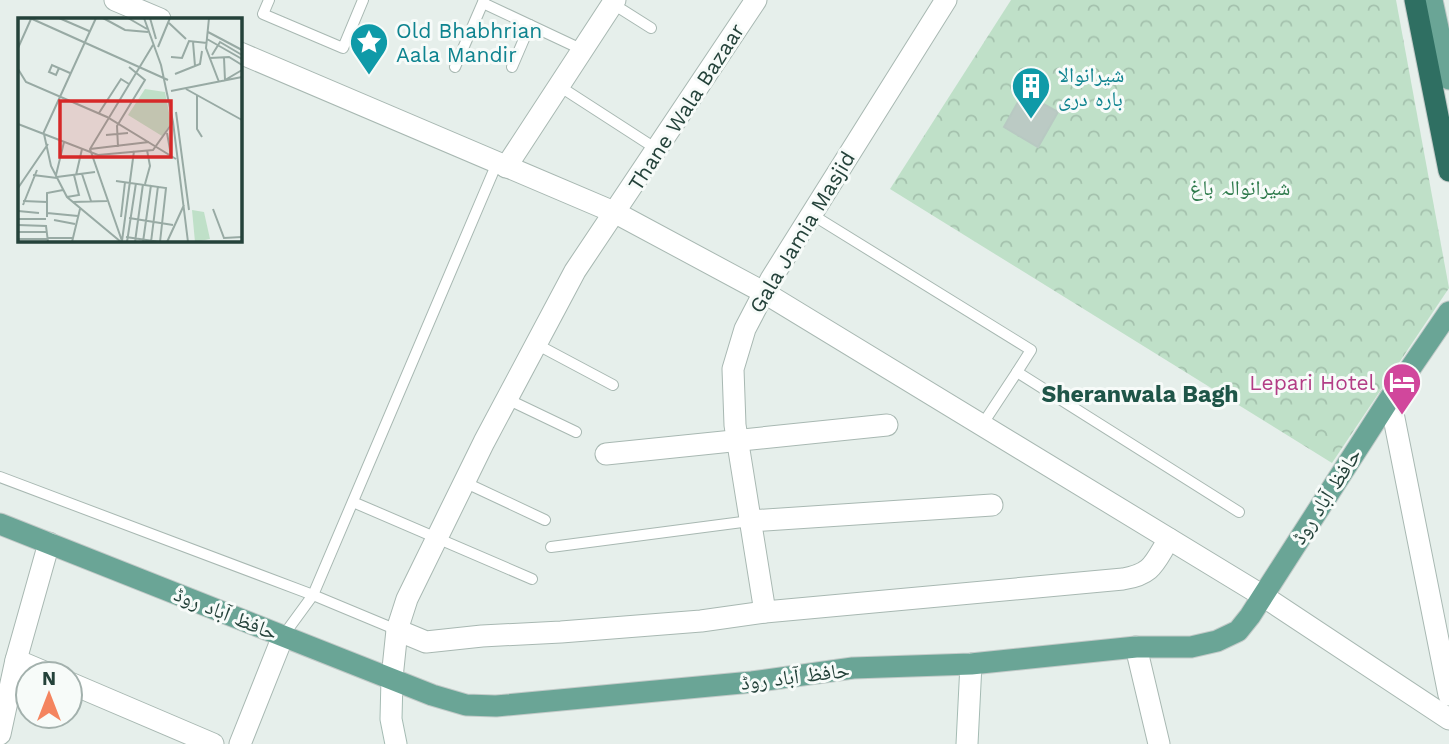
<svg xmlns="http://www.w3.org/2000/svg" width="1449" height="744" font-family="'Work Sans','Noto Naskh Arabic',sans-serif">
<defs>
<pattern id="park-crowns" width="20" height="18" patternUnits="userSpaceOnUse" patternTransform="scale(1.75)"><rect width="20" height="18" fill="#bfe0c8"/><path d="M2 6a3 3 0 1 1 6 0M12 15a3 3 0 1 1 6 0" fill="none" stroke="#a4c1ad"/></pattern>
</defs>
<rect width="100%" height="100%" fill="#e6efeb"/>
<polygon fill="url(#park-crowns)" points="1011,0 1396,0 1449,288 1332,463 890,189"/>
<polygon fill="#bbcac4" stroke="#b8c9c2" stroke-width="2" points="1023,93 1058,112 1038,147 1004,127"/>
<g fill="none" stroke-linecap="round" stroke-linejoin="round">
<g stroke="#a8b8b2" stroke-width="12">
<g id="lane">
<polyline points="269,0 263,14 343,48 363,0"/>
<polyline points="483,3 583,50"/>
<polyline points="613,4 651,28"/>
<polyline points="455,67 484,0"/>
<polyline points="512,67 530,25"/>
<polyline points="559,86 658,150"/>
<polyline points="811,214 1031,350 1017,372 1239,512"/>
<polyline points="536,344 613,385"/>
<polyline points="507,399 576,432"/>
<polyline points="982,425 1017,372"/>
<polyline points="0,477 313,595 397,630"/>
<polyline points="464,482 545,520"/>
<polyline points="353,502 532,579"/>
<polyline points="551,547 750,521"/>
<polyline points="283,636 313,595 497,163"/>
</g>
</g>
<g stroke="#a8b8b2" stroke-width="23">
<g id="street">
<polyline points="115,0 160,19"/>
<polyline points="240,53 616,213 765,293 1263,596 1449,719"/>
<polyline points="506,167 615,0"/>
<polyline points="1390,398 1449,695"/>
<polyline points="606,454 887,425"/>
<polyline points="750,521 992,505"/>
<polyline points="765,612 735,425 733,369 745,329 771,279 946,0"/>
<path d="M397 630 426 642 482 636 561 632 701 621 765 612 1123 579C1153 574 1154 563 1169 539"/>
<polyline points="1136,647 1159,744"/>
<polyline points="16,660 49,674"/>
<polyline points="392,678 397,630 407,599 484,442 575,271 756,0"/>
<polyline points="70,683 213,744"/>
<polyline points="0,734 16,660 49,543"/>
<polyline points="240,744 283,636"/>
</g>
</g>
<g stroke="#a4bbb3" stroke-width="23">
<g id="secondary">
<polyline points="392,678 391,719 396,744"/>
<polyline points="967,744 971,664"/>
</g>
</g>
<g stroke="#c2cac8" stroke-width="23">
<g id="primary">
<polyline points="1432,0 1449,79"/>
<polyline points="0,524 432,695 466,705 496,706 752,682 853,668 971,664 1136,647 1191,647 1217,641 1238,631 1250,616 1390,398 1449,312"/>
</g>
</g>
<g stroke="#c2cac8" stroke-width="23">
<polyline id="highway" points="1415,0 1449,171"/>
</g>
<use href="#lane" stroke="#fff" stroke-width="10"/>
<use href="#street" stroke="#fff" stroke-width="21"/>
<use href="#secondary" stroke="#fff" stroke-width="21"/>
<use href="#primary" stroke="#6aa596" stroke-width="21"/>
<use href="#highway" stroke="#2f6f62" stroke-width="21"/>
</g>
<defs>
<g id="sight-pin" transform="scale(2.0125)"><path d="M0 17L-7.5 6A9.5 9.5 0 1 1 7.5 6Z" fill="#0f9aa8" stroke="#f7fbf9"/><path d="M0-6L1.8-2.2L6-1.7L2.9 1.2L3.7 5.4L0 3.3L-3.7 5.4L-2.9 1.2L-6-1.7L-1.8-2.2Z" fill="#fff"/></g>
<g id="building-pin" transform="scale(2.0125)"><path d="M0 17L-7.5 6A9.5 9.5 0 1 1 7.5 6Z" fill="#0f9aa8" stroke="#f7fbf9"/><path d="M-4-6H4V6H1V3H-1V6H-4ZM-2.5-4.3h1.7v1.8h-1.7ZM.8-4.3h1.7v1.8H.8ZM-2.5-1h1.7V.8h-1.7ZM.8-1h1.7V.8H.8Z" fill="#fff"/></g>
<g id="hotel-pin" transform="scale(2.0125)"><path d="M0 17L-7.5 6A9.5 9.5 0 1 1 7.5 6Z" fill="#d1479c" stroke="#f7fbf9"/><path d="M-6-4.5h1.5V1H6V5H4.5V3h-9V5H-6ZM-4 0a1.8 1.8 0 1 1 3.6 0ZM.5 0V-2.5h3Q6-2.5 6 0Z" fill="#fff"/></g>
</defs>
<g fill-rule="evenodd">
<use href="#sight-pin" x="369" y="42"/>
<use href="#building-pin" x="1031" y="86"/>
<use href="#hotel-pin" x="1402" y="382"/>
</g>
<g text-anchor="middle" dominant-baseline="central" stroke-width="6" stroke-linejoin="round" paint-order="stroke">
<g font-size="21" fill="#0d838f" stroke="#f7fbf9" text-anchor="start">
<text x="396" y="30">Old Bhabhrian<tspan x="396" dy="24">Aala Mandir</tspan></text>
<text x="1058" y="74">شیرانوالا<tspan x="1058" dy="24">بارہ دری</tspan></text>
</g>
<g font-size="21" fill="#24423a" stroke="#f7fbf9">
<text transform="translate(686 107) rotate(-57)">Thane Wala Bazaar</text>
<text transform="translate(802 232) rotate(-59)">Gala Jamia Masjid</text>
<text transform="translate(1326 496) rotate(-57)">حافظ آباد روڈ</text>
<text transform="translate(226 613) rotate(22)">حافظ آباد روڈ</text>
<text transform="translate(795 676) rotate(-7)">حافظ آباد روڈ</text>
</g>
<g font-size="21" fill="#2d7a4b" stroke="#f7fbf9">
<text x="1240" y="187">شیرانوالہ باغ</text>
</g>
<g font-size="21" fill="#b23c85" stroke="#f7fbf9" text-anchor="end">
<text x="1375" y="382">Lepari Hotel</text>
</g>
<g font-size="23" font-weight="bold" fill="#1f5548" stroke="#f7fbf9">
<text x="1140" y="394">Sheranwala Bagh</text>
</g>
</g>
<g transform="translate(18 18)">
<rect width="224" height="224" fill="#e6efeb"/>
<path d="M127 71 147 74 153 105 144 118 110 97ZM174 192 186 194 192 221 177 224Z" fill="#bfe0c8"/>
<path fill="none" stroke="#98aaa4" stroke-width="2" d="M12 0 150 62M41 0 71 13M85 0 107 12 130 14M110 0 129 11M126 0 143 47 155 104 170 224M132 0 138 21M191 0 188 30 201 64M151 5 168 21M190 14 224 32M189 21 224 41M175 24 177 48M140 29 152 0M0 30 13 1M194 37 202 24 224 37M153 39 164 40 171 23 189 25M192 40 211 39 224 47M206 40 207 62 224 52M41 50 38 57 31 54 34 47 52 55M0 51 8 64 89 99 158 141M157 56 182 46 184 33M168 71 224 102M153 73 224 59M179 77V111L184 119M158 94 171 192M81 95 103 61 111 66M0 106 80 137 135 132 155 104M149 115 153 137M25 116 78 0M26 116 33 148 49 179 103 224M88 117 110 115M100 129 99 108 127 62 111 49M72 131 131 124M64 156 73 183M15 157 39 160M38 157 46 124M58 157 64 131M39 159 77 154M98 163 148 170 142 224M127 166 132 148 129 132M0 170 30 126M49 179 61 177 56 157M5 183 29 184M55 184 89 183M5 187 19 152M195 191 206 220 224 219M0 193 21 195M29 195 60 198M29 199V175L45 172M103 199 107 164M111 200 155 207M0 201H28M36 202 57 206M0 207 28 208 30 224M0 214H29M108 219 142 224M29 220H55M0 221H30M104 223 72 131 135 27M104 223 116 133M54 224 62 191M109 224 118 165M117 224 125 166M125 224 133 167M133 224 140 168M149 224 166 187"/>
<path fill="#d62828" fill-opacity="0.15" stroke="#d62828" stroke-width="3.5" d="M42 83H153V139H42Z"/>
<rect width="224" height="224" fill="none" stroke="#24423a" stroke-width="3.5"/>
</g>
<g transform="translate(49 695)"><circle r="33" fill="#f7fbf9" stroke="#a3b1ad" stroke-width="2"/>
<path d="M0-5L12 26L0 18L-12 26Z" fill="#f4845f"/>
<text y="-10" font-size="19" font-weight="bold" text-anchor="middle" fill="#24423a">N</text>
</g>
</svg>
